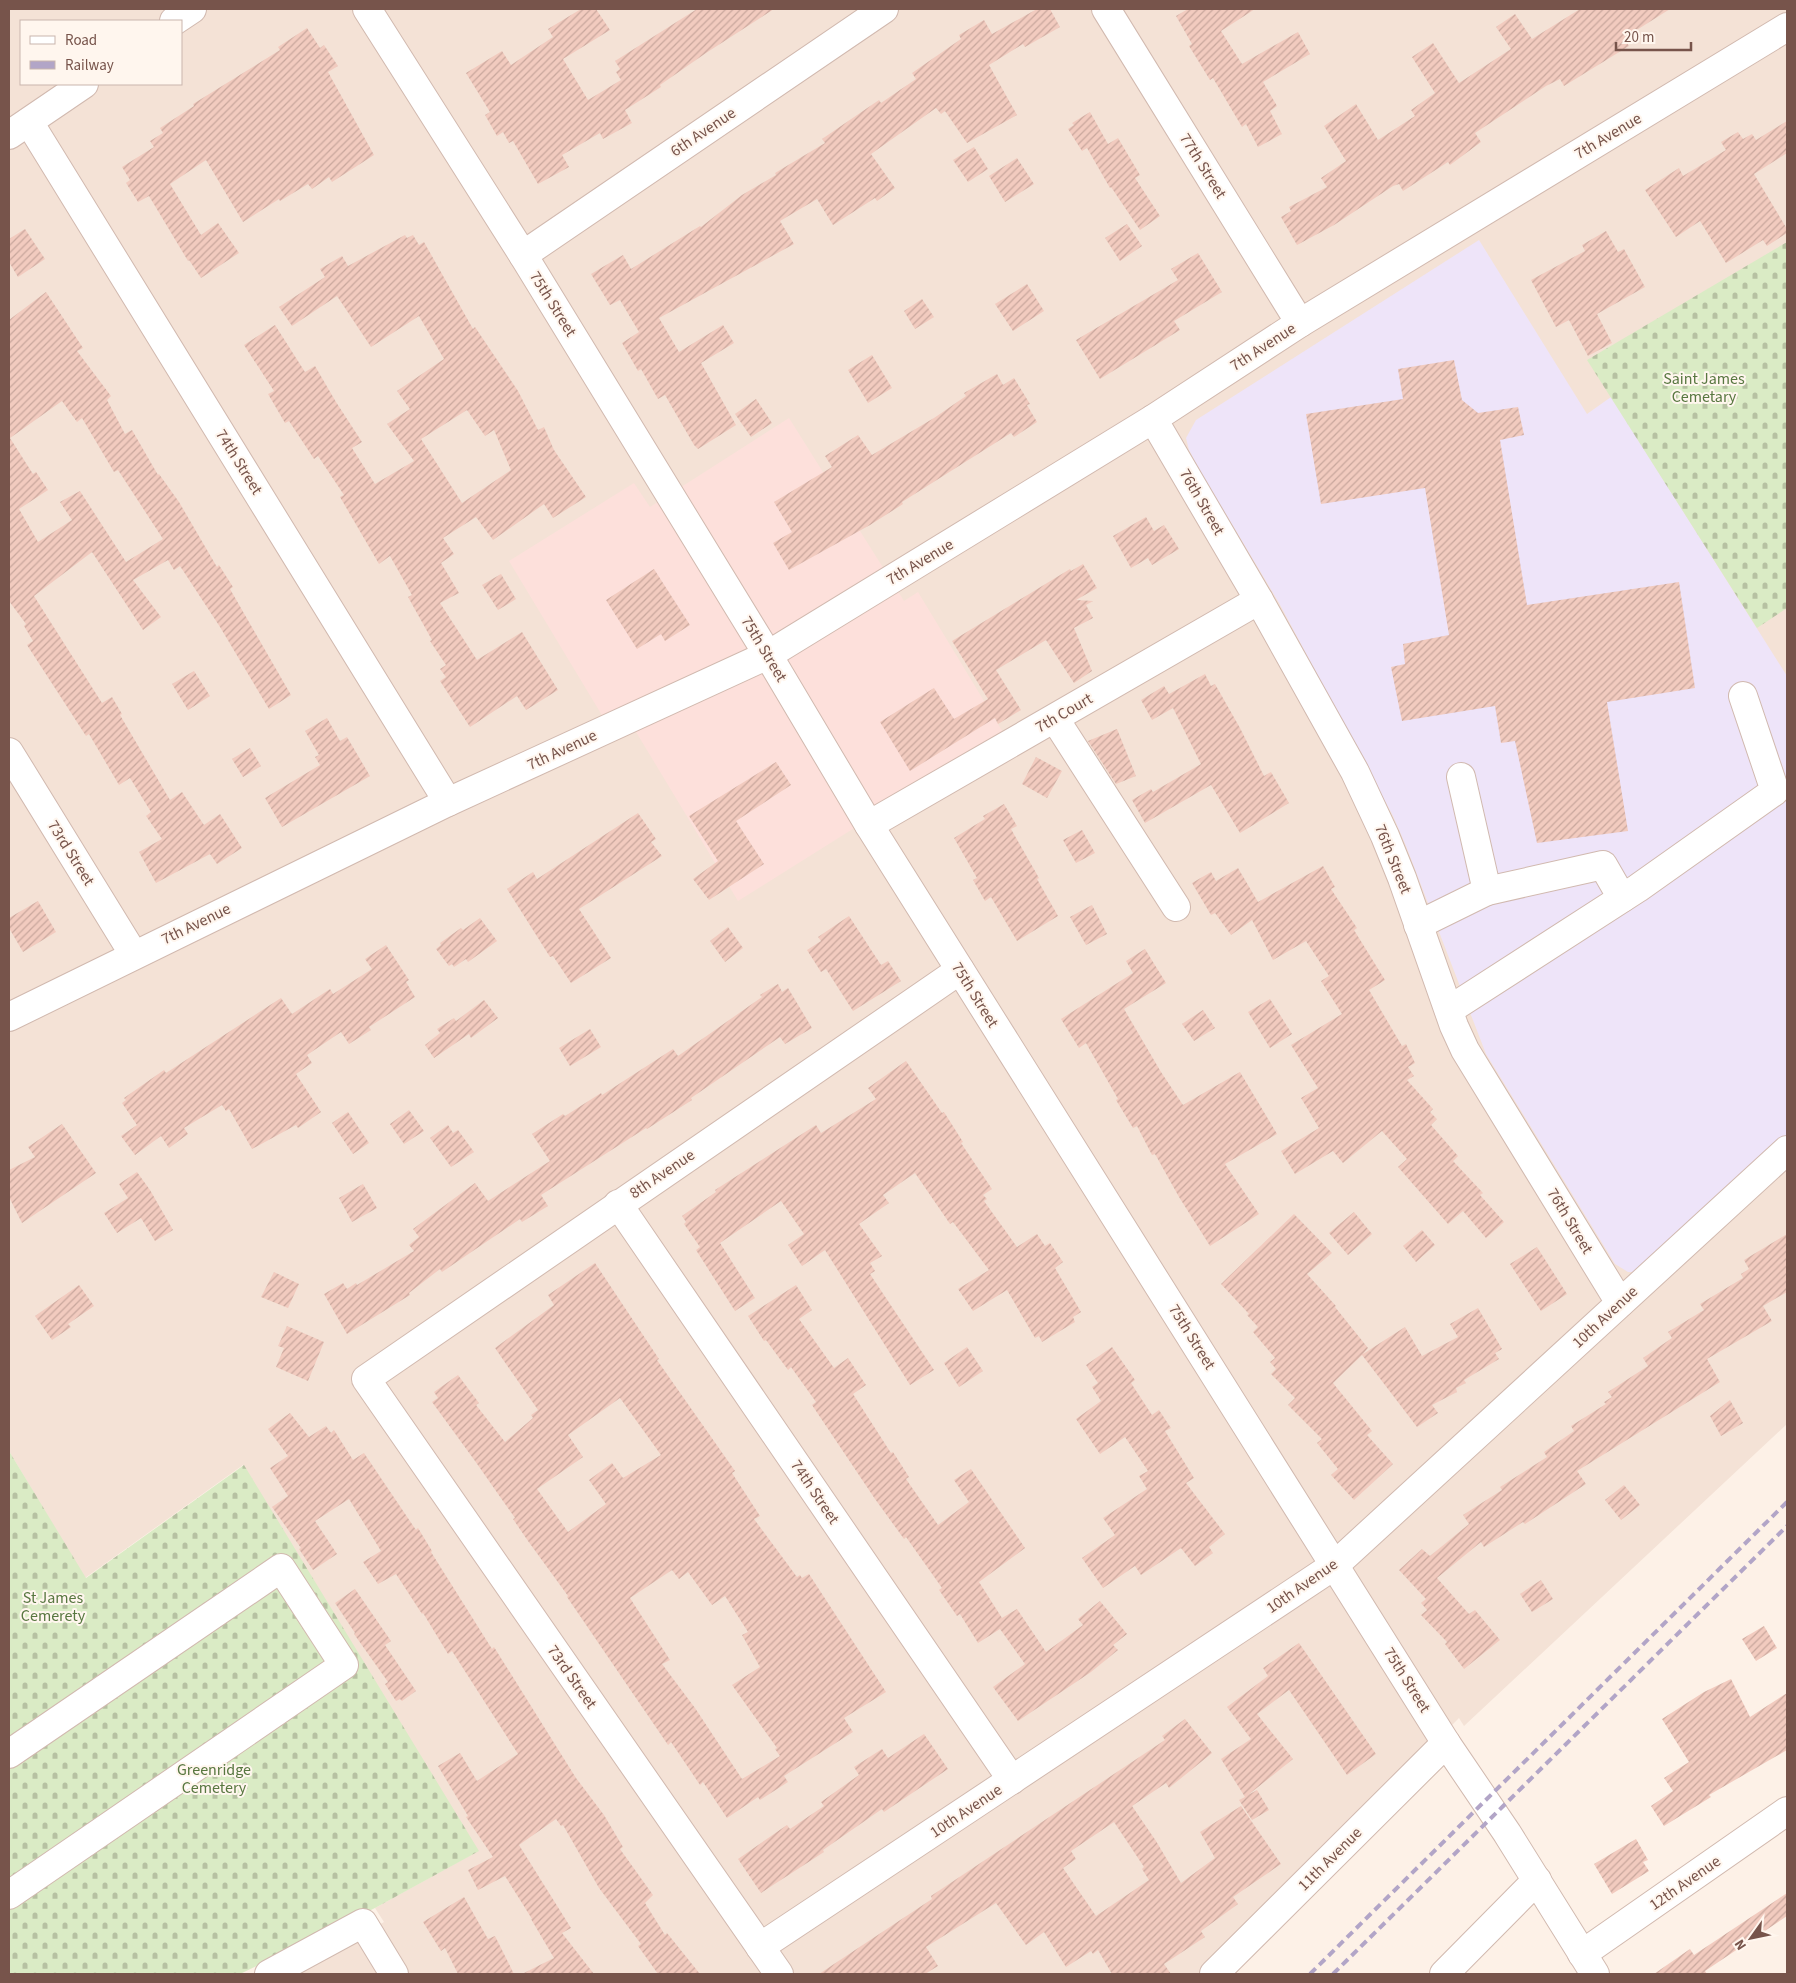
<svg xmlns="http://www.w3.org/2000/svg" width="1796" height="1983" font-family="'Source Sans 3',sans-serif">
<defs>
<pattern id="cemetery-stones" width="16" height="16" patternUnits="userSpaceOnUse" patternTransform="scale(1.25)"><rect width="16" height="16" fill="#daebc5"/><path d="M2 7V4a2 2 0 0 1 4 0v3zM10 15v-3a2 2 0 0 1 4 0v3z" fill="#b6c1a2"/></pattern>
<pattern id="building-hatch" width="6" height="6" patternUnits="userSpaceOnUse" patternTransform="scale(1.25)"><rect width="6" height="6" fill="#f2cbbf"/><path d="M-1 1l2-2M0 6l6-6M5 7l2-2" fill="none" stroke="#c9a79d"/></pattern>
</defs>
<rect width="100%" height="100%" fill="#fdf1e7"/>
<path fill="#f4e2d6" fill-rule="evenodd" d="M9 9H1787V1424L1464 1726 1459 1718 1204 1974H291L384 1922 375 1908 478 1851 243 1465 85 1578 9 1451ZM21 21H181V84H21Z"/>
<polygon fill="#fde0db" points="789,418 904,601 918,592 1004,734 738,901 621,707 603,717 509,561 634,483 650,507"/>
<polygon fill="#eee4f9" points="1479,240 1587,414 1611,397 1787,676 1787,1136 1641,1269 1635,1272 1628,1272 1615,1264 1486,1054 1406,846 1393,816 1279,603 1199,469 1189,450 1186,438 1196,420"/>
<g fill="url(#cemetery-stones)">
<polygon points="1787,242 1787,608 1757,628 1587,360"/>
<polygon points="9,1451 86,1578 244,1465 479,1851 375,1908 240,1974 9,1974"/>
</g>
<g fill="url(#building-hatch)" fill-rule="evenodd">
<polygon points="581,9 596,9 610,30 563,59 588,100 621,80 616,72 620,69 615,61 697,9 774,9 706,53 660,85 661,87 625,110 632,123 603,139 600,133 562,155 569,167 538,184 513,141 509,143 503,132 497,136 485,115 490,112 466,73 502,51 511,65 553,37 548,29"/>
<polygon points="1037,9 1050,9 1060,27 1025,47 1023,44 989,65 1017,115 967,143 945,111 941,114 936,108 871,154 895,188 877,201 875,198 833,225 817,199 780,221 794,244 659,318 679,352 723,325 734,343 701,363 736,425 698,449 694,445 665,395 658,399 641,369 638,371 622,343 639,332 620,300 610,305 591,274 623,255 631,269 700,226 701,227 742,195 776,175 775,173 825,143 822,139 879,100 881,103 916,79 912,73 961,39 959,35 984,20 992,34"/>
<polygon points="1188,9 1255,9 1221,31 1242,64 1298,32 1310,54 1263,82 1277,106 1270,111 1282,134 1258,147 1246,124 1242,127 1213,78 1210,80 1189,46 1192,44 1176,16"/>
<polygon points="1580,9 1670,9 1624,38 1629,46 1564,86 1560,79 1546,86 1475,133 1481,142 1450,165 1448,162 1403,191 1399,184 1393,186 1334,225 1297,245 1281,217 1291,211 1289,207 1327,187 1321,178 1346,161 1324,126 1356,104 1378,140 1415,116 1411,110 1435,93 1412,57 1433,43 1459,83 1511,49 1496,27 1515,14 1532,39"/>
<polygon points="307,28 320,48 324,45 338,66 328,72 374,155 332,182 329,177 312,189 308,184 280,201 279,199 243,222 206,160 170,184 201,235 218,223 239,253 201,278 189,260 188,261 149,196 138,202 126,183 130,180 122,167 154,147 150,141 163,133 160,128 194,106 193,104 280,50 278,47"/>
<polygon points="1090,112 1108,144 1118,138 1140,175 1135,178 1160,216 1140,230 1111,187 1110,188 1087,148 1082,151 1068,129 1074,125 1072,123"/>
<polygon points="1787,121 1787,153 1754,174 1787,229 1787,233 1767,246 1763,240 1726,263 1700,221 1676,237 1645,190 1679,168 1683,176 1726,150 1721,142 1738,132 1743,139 1752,134 1756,140"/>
<polygon points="974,147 988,169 968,182 953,160"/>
<polygon points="1017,158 1034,184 1005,202 989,176"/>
<polygon points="1127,224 1142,246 1120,261 1105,238"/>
<polygon points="25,229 45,259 18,277 9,262 9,239"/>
<polygon points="1606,231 1618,252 1624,249 1645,287 1597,314 1612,343 1588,356 1569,320 1556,327 1531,280 1585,251 1582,245"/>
<path d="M405 235 407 238 413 235 419 245 424 242 473 329 475 327 518 391 538 430 544 427 554 450 586 497 553 518 544 504 493 540 476 517 443 538 454 554 441 563 459 593 440 603 477 660 522 632 558 690 526 710 517 696 470 727 440 681 446 677 440 669 446 665 430 641 432 640 408 597 412 595 390 556 379 564 340 497 344 495 318 456 314 459 289 421 285 423 268 394 274 391 244 345 275 325 305 372 315 366 336 402 362 442 352 448 375 484 414 461 387 424 410 409 397 391 444 359 419 316 371 347 337 296 292 326 279 307 325 277 320 269 342 256 348 266ZM467 410 485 436 494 430 511 470 462 503 421 439Z"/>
<polygon points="1198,253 1222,292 1174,321 1180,330 1100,379 1076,340 1178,280 1171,269"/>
<polygon points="1027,284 1044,311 1013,331 995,304"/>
<path d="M46 292 83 348 77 351 111 396 107 400 125 434 132 430 158 475 159 474 179 502 217 567 219 565 233 587 230 589 291 695 269 709 220 627 180 566 174 570 168 560 133 580 161 617 143 630 92 552 34 596 102 703 112 697 122 714 120 715 170 800 182 792 204 825 220 814 242 848 217 864 210 854 156 883 139 852 162 839 146 816 151 812 130 778 119 785 89 734 86 736 27 645 33 641 24 626 26 624 9 601V320ZM62 401 77 422 82 418 114 472 118 470 163 539 126 562 80 491 60 502 72 520 38 542 19 509 48 490 36 472 33 474 10 438Z"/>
<polygon points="922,299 934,317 915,329 904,311"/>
<polygon points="872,355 892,388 868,403 848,370"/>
<polygon points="1454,360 1462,400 1478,413 1518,407 1524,435 1500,440 1527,605 1679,582 1695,688 1607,702 1628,831 1537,843 1515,741 1501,743 1495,706 1402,721 1391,667 1405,664 1403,644 1449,635 1425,488 1321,504 1306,414 1403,399 1398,369"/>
<polygon points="997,374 1003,385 1014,378 1030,404 1027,405 1037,422 1014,437 1011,433 902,502 903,504 870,525 789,570 773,543 792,532 774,502 832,467 825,456 858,435 872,455 934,418 966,396 964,393"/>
<polygon points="756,399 772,423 751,437 735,414"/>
<polygon points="1146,517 1154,531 1164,525 1179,549 1152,565 1148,558 1131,568 1113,536"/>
<polygon points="1083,564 1097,588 1076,600 1093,601 1086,605 1093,618 1074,628 1092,671 1074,683 1046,640 996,670 1021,710 998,724 995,718 910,771 880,722 934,688 954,719 988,699 952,641 1070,569 1071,571"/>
<polygon points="654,569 690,625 665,641 661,634 637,649 606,600"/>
<polygon points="501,574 516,599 498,610 482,585"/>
<polygon points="194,671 210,696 188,710 172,684"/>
<polygon points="1205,674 1211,686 1215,684 1240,728 1264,776 1271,772 1289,803 1240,833 1211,785 1145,823 1132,800 1151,789 1153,792 1201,764 1173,708 1152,720 1141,700 1164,686 1169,694"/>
<polygon points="327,718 340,741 347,737 370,776 282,827 265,798 320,765 315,757 319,755 305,731"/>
<polygon points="1117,729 1136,776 1116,784 1088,741"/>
<polygon points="250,748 261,766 243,777 232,759"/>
<polygon points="1036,757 1062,771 1047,798 1022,784"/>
<polygon points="776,762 791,785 736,821 764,864 709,900 693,879 718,861 689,816"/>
<polygon points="1004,804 1017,826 1011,829 1039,878 1037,879 1058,916 1017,941 991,897 985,901 973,880 977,878 954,838 985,819 983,816"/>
<polygon points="638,813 656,839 651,842 662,856 579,909 611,958 571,983 553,956 550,957 507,889 533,872 537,879"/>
<polygon points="1082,830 1095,853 1076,863 1063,840"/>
<polygon points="1323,866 1335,887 1331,889 1357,928 1354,930 1385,980 1369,990 1402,1046 1406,1044 1415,1063 1408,1067 1414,1076 1407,1080 1433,1109 1430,1112 1437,1119 1431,1125 1458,1156 1453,1161 1483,1193 1480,1195 1504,1222 1486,1238 1463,1211 1448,1224 1398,1167 1407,1159 1382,1131 1343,1163 1333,1151 1295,1174 1281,1151 1319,1128 1301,1098 1318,1088 1291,1045 1342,1014 1321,981 1329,976 1306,941 1273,960 1252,920 1231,935 1215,913 1211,915 1192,883 1211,872 1216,881 1238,868 1258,902"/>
<polygon points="38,901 56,932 23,952 9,928 9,918"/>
<polygon points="1092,905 1107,934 1086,945 1070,917"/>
<polygon points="849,916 881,965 888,961 901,981 853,1011 826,969 821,972 807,950 821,941 818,937"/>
<polygon points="480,918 497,941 468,962 466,959 454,967 452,964 449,966 436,949 441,945 440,943 461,928 463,930"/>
<polygon points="728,927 743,948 725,962 710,941"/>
<polygon points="386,945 409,980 406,982 415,997 369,1027 371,1030 349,1044 341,1032 307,1055 312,1063 296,1074 321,1112 298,1128 296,1125 252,1149 229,1109 226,1111 222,1105 184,1128 188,1134 169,1148 161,1136 135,1155 121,1136 137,1125 122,1103 126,1100 124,1098 164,1070 166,1073 281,998 292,1014 330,989 333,994 372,969 365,959"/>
<polygon points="1145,949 1166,983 1124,1009 1161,1072 1183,1105 1240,1072 1277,1134 1225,1164 1259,1214 1210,1246 1179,1197 1155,1154 1152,1155 1137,1126 1133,1128 1116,1100 1118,1099 1086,1043 1079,1048 1061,1019 1133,973 1126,961"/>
<polygon points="778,984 782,992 788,988 812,1028 785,1044 780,1037 691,1098 692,1100 647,1129 646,1128 541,1195 548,1206 522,1222 520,1219 442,1272 440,1269 409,1293 410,1295 347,1334 324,1294 343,1283 347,1289 356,1283 357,1285 414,1251 409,1245 419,1237 413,1229 475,1183 488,1201 550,1161 532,1134 563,1114 565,1116 601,1093 602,1095 673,1049 678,1056 762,997 760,995"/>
<polygon points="1270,999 1292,1034 1270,1048 1248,1012"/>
<polygon points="484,1000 498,1018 471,1038 469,1034 434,1058 425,1045 440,1033 437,1029 454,1018 456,1021"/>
<polygon points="1203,1010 1215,1028 1194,1041 1182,1024"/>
<polygon points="590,1029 601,1047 570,1066 559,1048"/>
<polygon points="906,1061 942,1113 944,1112 963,1142 961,1143 992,1189 983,1195 987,1199 984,1201 1017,1247 1037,1234 1045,1246 1050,1243 1063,1262 1055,1268 1081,1312 1073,1317 1075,1322 1042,1342 1039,1336 1035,1338 1007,1290 973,1311 958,1289 989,1270 953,1222 950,1224 915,1173 883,1195 889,1203 859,1224 882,1256 870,1263 875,1271 870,1274 934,1370 910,1385 825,1250 802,1266 788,1245 804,1234 781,1201 720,1243 755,1298 735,1311 696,1250 700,1247 684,1224 686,1222 682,1216 716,1192 715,1190 816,1125 821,1133 876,1099 868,1088"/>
<polygon points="409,1110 424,1131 404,1144 390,1124"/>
<polygon points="348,1112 369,1143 353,1154 332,1123"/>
<polygon points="62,1124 96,1173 22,1223 9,1197 9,1170 35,1157 28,1147"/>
<polygon points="448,1125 453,1133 458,1130 474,1152 451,1167 430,1138"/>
<polygon points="137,1172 150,1190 173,1230 155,1241 141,1218 117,1233 104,1213 128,1198 119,1184"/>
<polygon points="363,1184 377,1208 352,1222 339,1198"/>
<polygon points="1354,1212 1372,1234 1348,1255 1329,1233"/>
<polygon points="1294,1214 1332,1253 1307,1274 1336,1306 1335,1307 1368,1348 1363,1354 1405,1327 1422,1356 1458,1337 1450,1324 1478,1308 1502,1349 1495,1353 1499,1359 1464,1380 1466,1383 1456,1388 1457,1392 1432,1405 1438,1413 1417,1427 1362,1355 1333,1383 1372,1431 1367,1435 1393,1464 1354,1500 1331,1475 1338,1469 1317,1443 1322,1439 1288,1405 1295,1398 1271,1374 1276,1369 1270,1362 1275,1358 1253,1332 1258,1327 1247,1315 1249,1314 1221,1284"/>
<polygon points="1422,1230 1435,1245 1416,1262 1403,1246"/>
<polygon points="1787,1234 1787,1292 1763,1306 1772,1321 1707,1359 1720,1382 1577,1471 1586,1484 1525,1524 1523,1522 1484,1547 1481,1542 1437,1578 1469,1614 1475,1610 1500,1640 1464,1669 1445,1644 1447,1642 1421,1615 1427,1610 1421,1603 1426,1599 1399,1570 1422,1549 1430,1556 1469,1524 1463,1515 1502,1490 1500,1487 1547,1457 1544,1452 1574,1431 1571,1426 1606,1404 1604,1402 1612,1397 1608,1392 1648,1366 1643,1358 1672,1338 1668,1332 1704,1310 1700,1304 1743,1278 1741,1274 1749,1269 1744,1260"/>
<polygon points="1537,1247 1567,1294 1541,1311 1510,1264"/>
<path d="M595 1263 659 1359 657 1360 735 1471 732 1473 760 1516 754 1519 797 1577 800 1575 802 1578 809 1574 886 1692 844 1718 853 1732 784 1776 788 1782 760 1800 758 1797 727 1818 703 1782 700 1785 671 1742 668 1745 567 1597 568 1596 528 1541 513 1519 515 1518 475 1461 432 1402 438 1398 434 1392 458 1375 479 1403 476 1405 505 1442 533 1418 531 1415 538 1410 495 1348 554 1305 548 1295ZM620 1398 661 1455 623 1478 612 1463 589 1480 606 1504 568 1532 537 1489 583 1457 568 1435ZM672 1570 679 1579 688 1572 712 1605 725 1596 748 1632 742 1635 760 1667 732 1685 777 1748 775 1749 780 1756 742 1779 695 1708 662 1664 670 1660 630 1598Z"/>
<polygon points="274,1272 299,1284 288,1308 261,1297"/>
<polygon points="79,1285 94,1306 68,1324 71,1327 52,1340 35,1316"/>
<polygon points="796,1285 812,1310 799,1319 834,1368 848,1358 866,1385 853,1394 891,1453 893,1452 909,1477 906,1479 938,1525 969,1502 954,1480 971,1469 1025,1548 979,1582 1002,1618 1017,1609 1046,1652 1083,1625 1078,1619 1100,1601 1127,1634 1113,1645 1118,1650 1091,1672 1018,1721 993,1687 1025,1664 1000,1629 978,1643 960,1614 957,1616 939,1590 942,1588 906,1537 904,1539 875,1499 812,1405 816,1402 791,1367 788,1370 766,1340 764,1341 748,1316"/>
<polygon points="287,1326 324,1342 308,1381 276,1367 284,1348 278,1346"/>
<polygon points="967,1347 983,1371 959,1387 944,1363"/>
<polygon points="1112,1347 1135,1380 1131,1383 1152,1415 1159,1410 1171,1428 1165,1431 1194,1478 1186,1483 1225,1534 1209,1547 1213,1553 1195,1566 1181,1548 1141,1575 1135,1566 1103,1588 1082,1558 1115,1535 1103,1518 1147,1489 1139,1476 1148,1471 1125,1437 1100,1454 1076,1419 1101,1401 1092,1387 1098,1383 1086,1365"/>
<polygon points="1730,1400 1743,1423 1721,1436 1710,1416"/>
<polygon points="290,1413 309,1437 326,1426 331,1433 334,1430 353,1460 364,1453 416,1530 418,1528 432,1551 431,1552 492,1649 494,1647 576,1778 604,1815 623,1847 620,1849 653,1895 645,1903 665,1935 667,1933 700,1974 658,1974 638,1946 641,1944 599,1888 563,1825 561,1826 556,1819 519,1845 571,1928 562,1933 594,1974 522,1974 554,1958 531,1919 532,1919 505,1876 478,1890 468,1870 493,1857 466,1817 468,1816 438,1766 460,1753 477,1781 518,1754 452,1651 448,1654 423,1613 422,1614 396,1574 378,1584 363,1562 381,1551 349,1499 315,1521 337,1554 313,1570 299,1549 301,1548 272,1507 288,1496 270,1468 288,1456 268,1429"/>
<polygon points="1624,1485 1640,1505 1621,1520 1605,1500"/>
<polygon points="1541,1580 1553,1599 1532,1612 1520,1594"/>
<polygon points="355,1589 391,1641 385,1645 416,1691 402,1701 400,1699 396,1701 385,1684 388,1682 354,1634 355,1633 335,1603"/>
<polygon points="1764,1626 1777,1648 1756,1661 1742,1639"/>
<polygon points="1299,1643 1376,1754 1347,1775 1289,1690 1257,1714 1293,1759 1248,1795 1257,1790 1269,1810 1252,1820 1239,1800 1245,1797 1221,1759 1251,1739 1227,1707 1268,1676 1263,1668"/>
<polygon points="1731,1679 1750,1717 1787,1693 1787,1750 1709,1795 1711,1797 1664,1826 1651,1806 1673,1791 1664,1778 1689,1762 1662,1719 1704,1692"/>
<path d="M1185 1719 1212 1753 1169 1788 1166 1783 1132 1806 1156 1841 1181 1883 1215 1858 1200 1832 1241 1806 1281 1864 1233 1897 1238 1904 1201 1931 1205 1937 1164 1964 1171 1974H1112L1098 1950 1093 1954 1091 1951 1066 1967 1044 1932 1026 1945 996 1903 926 1947 938 1966 925 1974H819L932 1899 931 1896 1165 1740 1162 1736ZM1114 1822 1144 1867 1142 1869 1149 1880 1096 1916 1063 1868 1076 1859 1071 1851Z"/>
<polygon points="924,1734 948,1769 884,1812 882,1809 823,1850 824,1852 761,1893 738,1859 787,1825 790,1829 824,1806 821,1802 859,1775 854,1767 882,1749 888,1758"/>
<polygon points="1636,1839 1648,1860 1643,1862 1649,1871 1612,1894 1594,1864"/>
<polygon points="1787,1893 1787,1916 1705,1971 1707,1974 1654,1974 1690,1949 1694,1955"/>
<polygon points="464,1897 488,1939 495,1936 514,1974 458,1974 445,1948 441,1951 423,1922"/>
</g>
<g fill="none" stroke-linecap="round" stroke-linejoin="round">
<g stroke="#d1b9af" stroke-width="30">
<g id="minor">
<polyline points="367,9 523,255 768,655 869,825 1446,1743 1507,1833 1595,1974"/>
<polyline points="1106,9 1300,323"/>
<polyline points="174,21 192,9"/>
<polyline points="29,122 448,802"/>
<polyline points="9,135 84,84"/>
<polyline points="523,255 884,9"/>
<polyline points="1153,419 1259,600 1355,772 1385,836 1402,878 1454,1026 1465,1050 1620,1303"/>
<polyline points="1055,719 1176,907"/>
<polyline points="9,752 134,955"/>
<polyline points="869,825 1259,600"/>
<polyline points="1487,891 1603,865 1622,898"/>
<polyline points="1418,925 1487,891 1461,777"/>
<polyline points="1449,1010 1638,888 1775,791 1743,696"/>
<polyline points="9,1017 448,802 768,655 1153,419 1300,323 1787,27"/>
<polyline points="618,1204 1012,1780"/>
<polyline points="9,1754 281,1568 344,1665 9,1895"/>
<polyline points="760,1947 1335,1565 1787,1150"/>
<polyline points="1582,1954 1787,1811"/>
<polyline points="269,1974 363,1923 394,1974"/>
<polyline points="779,1974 366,1379 960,970"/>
<polyline points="1214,1974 1446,1743"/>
<polyline points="1444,1974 1537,1880"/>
</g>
</g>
<use href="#minor" stroke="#fff" stroke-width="28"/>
<g stroke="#b2a5c7" stroke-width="4" stroke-dasharray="8 5" stroke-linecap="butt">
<polyline points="1310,1974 1787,1502"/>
<polyline points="1333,1974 1787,1526"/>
</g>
</g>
<g text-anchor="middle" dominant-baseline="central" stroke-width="4" stroke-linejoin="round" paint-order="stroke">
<g font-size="16" fill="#77544b" stroke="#fff6ee">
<text transform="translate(703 132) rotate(-34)">6th Avenue</text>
<text transform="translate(1608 136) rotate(-31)">7th Avenue</text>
<text transform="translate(1203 166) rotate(58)">77th Street</text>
<text transform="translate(553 304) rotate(58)">75th Street</text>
<text transform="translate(1263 347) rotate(-33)">7th Avenue</text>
<text transform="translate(239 462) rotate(58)">74th Street</text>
<text transform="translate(1202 502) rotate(60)">76th Street</text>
<text transform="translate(920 562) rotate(-31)">7th Avenue</text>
<text transform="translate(764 649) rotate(59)">75th Street</text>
<text transform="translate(1064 713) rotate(-30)">7th Court</text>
<text transform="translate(562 750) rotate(-25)">7th Avenue</text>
<text transform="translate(71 853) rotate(58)">73rd Street</text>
<text transform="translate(1393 859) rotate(68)">76th Street</text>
<text transform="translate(196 924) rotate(-26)">7th Avenue</text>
<text transform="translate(975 995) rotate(58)">75th Street</text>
<text transform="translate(662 1174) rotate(-34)">8th Avenue</text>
<text transform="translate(1570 1221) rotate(59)">76th Street</text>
<text transform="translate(1605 1317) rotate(-43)">10th Avenue</text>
<text transform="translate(1192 1337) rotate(58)">75th Street</text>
<text transform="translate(815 1492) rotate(56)">74th Street</text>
<text transform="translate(1302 1586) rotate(-35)">10th Avenue</text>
<text transform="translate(572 1677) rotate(55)">73rd Street</text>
<text transform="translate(1407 1680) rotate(58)">75th Street</text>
<text transform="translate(966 1811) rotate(-34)">10th Avenue</text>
<text transform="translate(1330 1859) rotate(-45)">11th Avenue</text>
<text transform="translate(1685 1883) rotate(-35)">12th Avenue</text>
</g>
<g font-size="16" fill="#587740" stroke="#fff6ee">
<text x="1704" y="379">Saint James<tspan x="1704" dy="18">Cemetary</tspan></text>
<text x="53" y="1598">St James<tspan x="53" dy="18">Cemerety</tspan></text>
<text x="214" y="1770">Greenridge<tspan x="214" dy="18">Cemetery</tspan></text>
</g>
</g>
<rect width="1796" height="1983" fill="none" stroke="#77544b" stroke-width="20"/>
<rect x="20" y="20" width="162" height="65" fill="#fff6ee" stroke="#c9b5ad"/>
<rect x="30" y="36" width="25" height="8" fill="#ffffff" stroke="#c9b5ad"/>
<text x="65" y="45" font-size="15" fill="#77544b">Road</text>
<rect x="30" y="61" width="25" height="8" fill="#b2a5c7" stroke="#c9b5ad"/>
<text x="65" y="70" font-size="15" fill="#77544b">Railway</text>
<g transform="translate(1751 1938) rotate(237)" stroke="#fff6ee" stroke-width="4" paint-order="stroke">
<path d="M0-4L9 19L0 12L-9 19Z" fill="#77544b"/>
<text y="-8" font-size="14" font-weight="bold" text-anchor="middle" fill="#77544b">N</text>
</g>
<path d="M1616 42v8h75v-8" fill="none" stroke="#77544b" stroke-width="2.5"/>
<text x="1624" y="42" font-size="15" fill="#77544b" stroke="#fff6ee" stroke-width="4" paint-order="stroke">20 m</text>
</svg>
